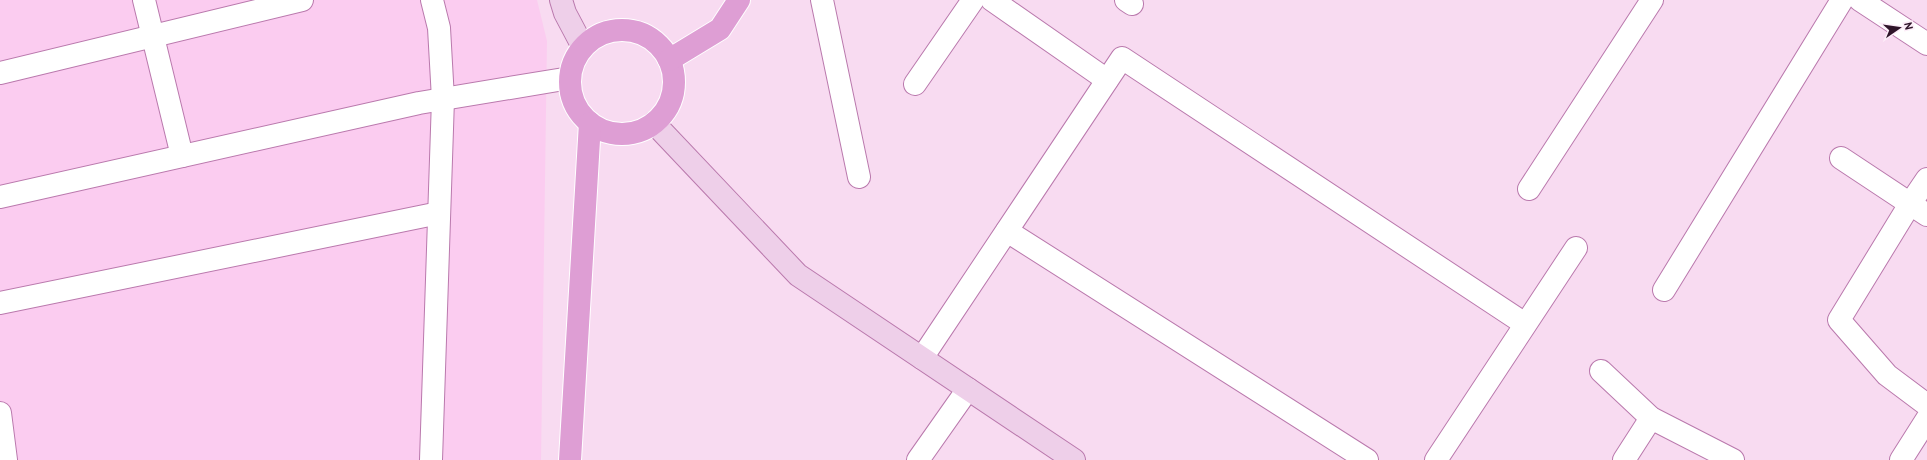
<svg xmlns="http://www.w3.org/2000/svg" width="1927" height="460" font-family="'PT Sans',sans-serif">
<rect width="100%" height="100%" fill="#f8dbf1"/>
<polygon fill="#fbccf0" points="0,0 537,0 547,41 541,460 0,460"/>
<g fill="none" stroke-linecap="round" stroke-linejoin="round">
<g stroke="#ba79ad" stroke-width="24">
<g id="minor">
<polyline points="144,0 182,156"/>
<polyline points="822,0 859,177"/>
<polyline points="992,0 1107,80"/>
<polyline points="1126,0 1132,4"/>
<polyline points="0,73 302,0"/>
<polyline points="915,84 973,0"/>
<polyline points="1841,158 1927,215"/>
<polyline points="1927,179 1910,204 1839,320 1887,375 1927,405"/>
<polyline points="1529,189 1652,0"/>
<polyline points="0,197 419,103 570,78"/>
<polyline points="1007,231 1367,460"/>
<polyline points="1664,290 1842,0"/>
<polyline points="0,303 439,213"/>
<polyline points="922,358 1122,58 1525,324"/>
<polyline points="1601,371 1651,418 1733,460"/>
<polyline points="0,413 6,460"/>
<polyline points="431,460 443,99 439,28 432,0"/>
<polyline points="918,460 968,389"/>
<polyline points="1436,460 1576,248"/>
<polyline points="1624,460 1651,418"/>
<polyline points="1901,460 1927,419"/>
</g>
</g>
<g stroke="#ba79ad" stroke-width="24">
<polyline id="tertiary" points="1860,0 1927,44"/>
</g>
<g stroke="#ba79ad" stroke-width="24">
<g id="secondary">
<polyline points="561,0 565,13 583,47"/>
<polyline points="654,123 798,275 1074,460"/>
</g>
</g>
<g stroke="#fff" stroke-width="24">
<g id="primary">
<circle cx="622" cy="82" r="52"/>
<polyline points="669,60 720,29 739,0"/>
<polyline points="570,460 590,123"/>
</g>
</g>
<use href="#minor" stroke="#fff" stroke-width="22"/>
<use href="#tertiary" stroke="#fff" stroke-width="22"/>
<use href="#secondary" stroke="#eecfe9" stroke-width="22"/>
<use href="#primary" stroke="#de9ed4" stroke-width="22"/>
</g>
<g transform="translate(1899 28) rotate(77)" stroke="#fcedf8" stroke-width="3" paint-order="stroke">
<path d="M0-3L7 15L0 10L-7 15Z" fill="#2e1429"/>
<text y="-6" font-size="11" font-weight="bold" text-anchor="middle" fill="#2e1429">N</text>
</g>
</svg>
